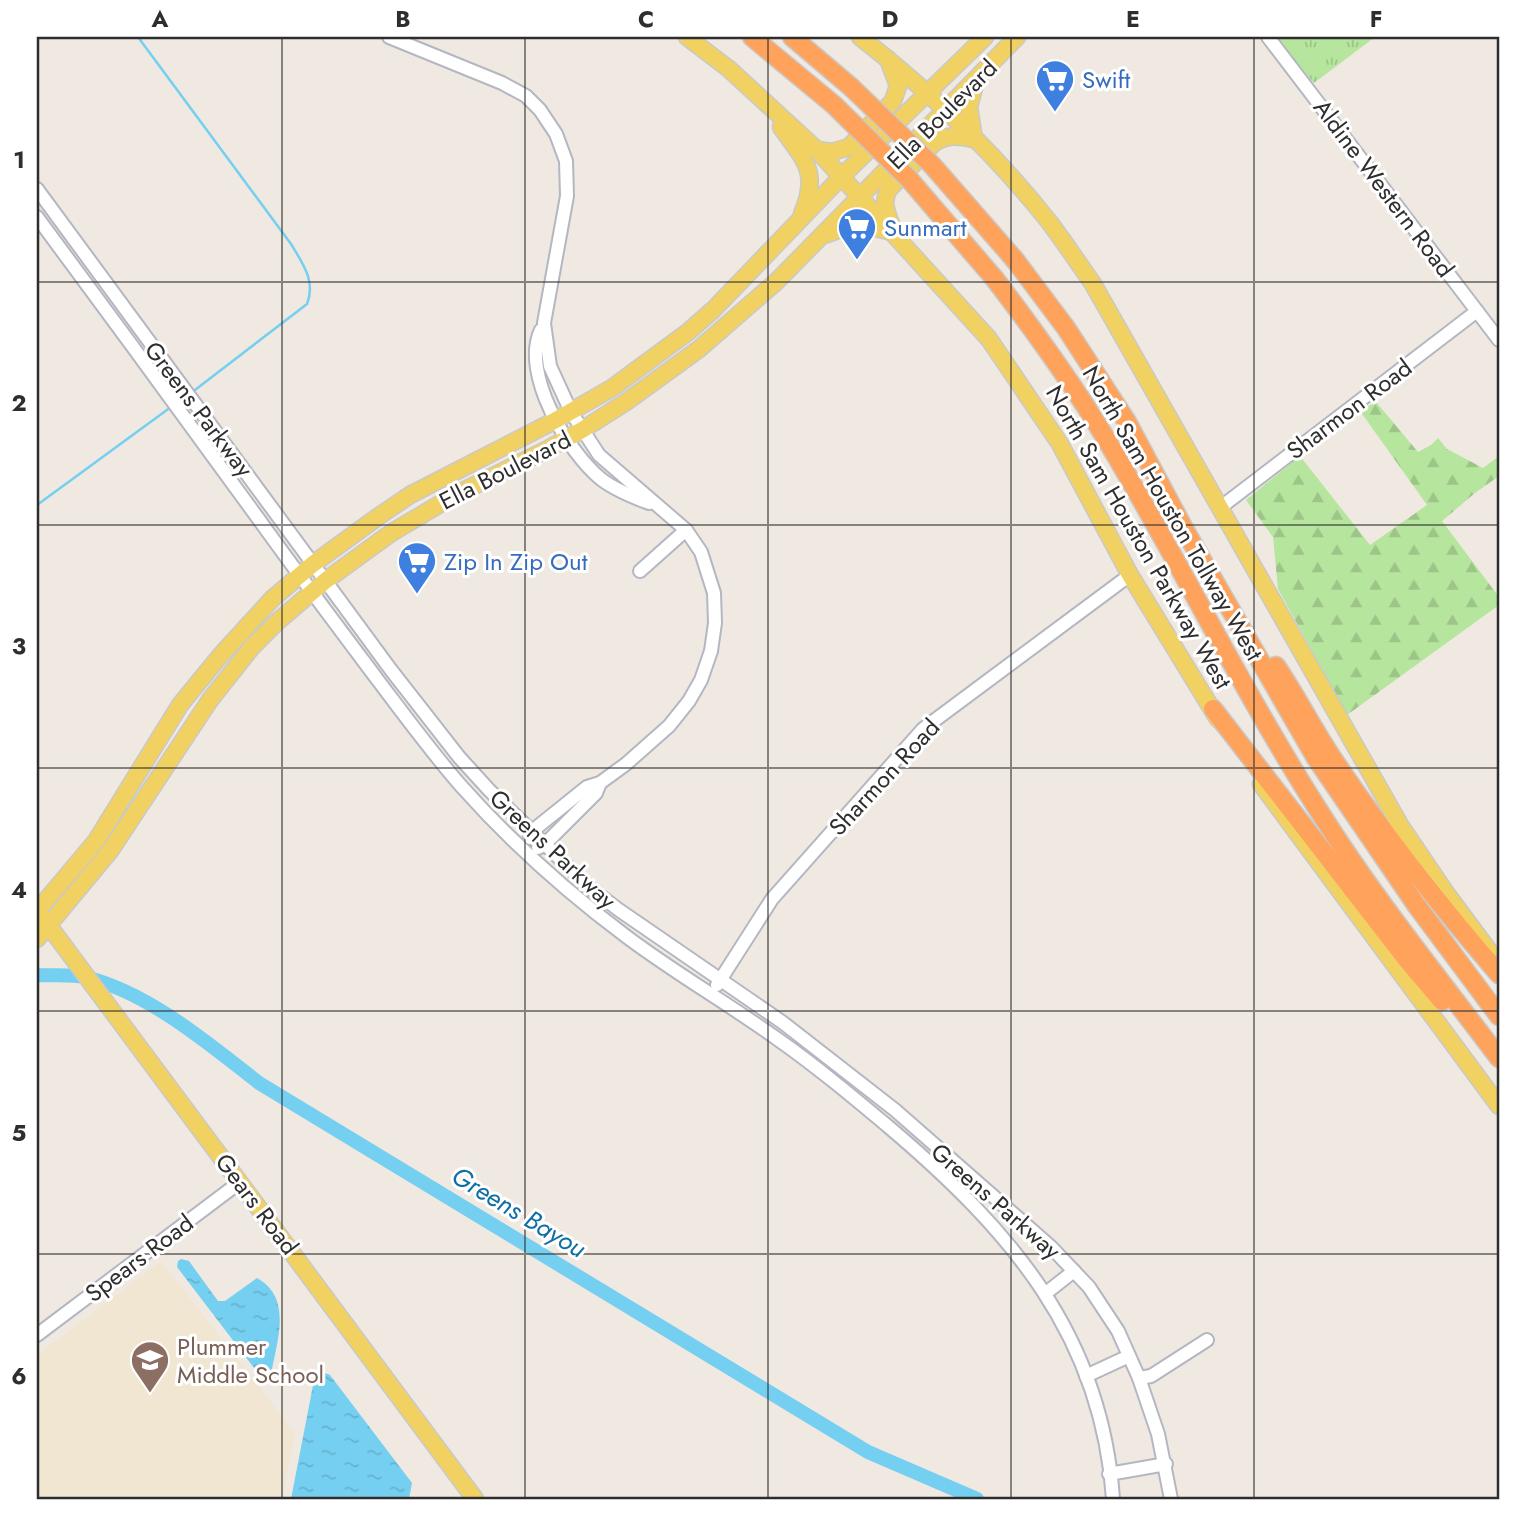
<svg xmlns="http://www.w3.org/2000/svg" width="1536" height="1536" font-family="Jost,sans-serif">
<defs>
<pattern id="grass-tufts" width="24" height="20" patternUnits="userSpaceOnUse" patternTransform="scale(1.75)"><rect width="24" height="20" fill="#b6e59e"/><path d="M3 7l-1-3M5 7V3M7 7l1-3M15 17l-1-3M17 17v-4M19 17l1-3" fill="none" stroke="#9dc588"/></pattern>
<pattern id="forest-firs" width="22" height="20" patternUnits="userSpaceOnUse" patternTransform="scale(1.75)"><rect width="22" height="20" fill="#b6e59e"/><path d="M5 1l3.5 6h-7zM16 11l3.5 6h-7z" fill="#9dc588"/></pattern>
<pattern id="water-ripples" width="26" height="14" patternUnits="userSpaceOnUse" patternTransform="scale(1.75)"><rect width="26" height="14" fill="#75cff0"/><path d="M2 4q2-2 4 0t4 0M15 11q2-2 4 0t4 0" fill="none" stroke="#66b2ce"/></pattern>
</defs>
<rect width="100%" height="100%" fill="#efe9e1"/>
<polygon fill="#f0e6d1" points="161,1261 295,1433 282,1499 37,1499 37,1355"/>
<polygon fill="url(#grass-tufts)" points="1272,37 1375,37 1314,83 1279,47"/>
<polygon fill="url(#forest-firs)" points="1376,402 1418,452 1431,445 1438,438 1447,449 1483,468 1499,456 1499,476 1475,493 1442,521 1499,597 1499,605 1347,715 1278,589 1273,537 1246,500 1300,456 1370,545 1427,505 1360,411"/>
<g fill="url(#water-ripples)">
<path d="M181 1259 189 1261 218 1301H225L257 1278C293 1298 277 1341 271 1374L265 1378 258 1373 177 1267 178 1261Z"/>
<polygon points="323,1372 330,1375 412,1483 409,1499 291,1499 315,1375"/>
</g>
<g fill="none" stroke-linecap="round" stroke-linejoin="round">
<g stroke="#75cff0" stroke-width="2.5">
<path d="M138 37 291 244C303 264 316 281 307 304L191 393"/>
<polyline points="37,505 171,407"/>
</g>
<path stroke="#75cff0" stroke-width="14" d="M37 975C53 976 70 974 85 977 148 992 209 1044 259 1083L868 1452 977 1499"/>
<g stroke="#b4b7c1" stroke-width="16">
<g id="minor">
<polyline points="389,37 502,83 526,96 540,110 556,134 566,161 567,196 544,323 550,366 571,412 599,455 686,530 701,552 714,593 715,623 711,651 701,680 689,701 669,726 626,764 600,783 587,787 531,832 530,838"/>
<polyline points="1268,37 1499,340"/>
<polyline points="37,189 391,670 459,757 490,791 590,888 619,910 782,1022 895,1110 1051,1247 1089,1287 1118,1331 1139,1378 1158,1434 1171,1499"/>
<path d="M37 217C112 318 186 419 260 521 298 574 338 627 377 679 405 716 432 753 462 787 511 842 568 893 627 937 675 973 727 1003 776 1038 816 1066 853 1097 890 1128 1010 1230 1102 1335 1113 1499"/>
<path d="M541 330C520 373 568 452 601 479 615 490 633 497 649 503"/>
<polyline points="1221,507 1477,311"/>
<polyline points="640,571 686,530"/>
<polyline points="538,848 544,845 596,793 600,783"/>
<polyline points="717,985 772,899 923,729 1130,575"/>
<polyline points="1046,1293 1074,1271"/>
<polyline points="37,1335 240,1182"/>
<polyline points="1086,1376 1129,1356"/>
<polyline points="1139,1378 1151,1376 1207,1340"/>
<polyline points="1109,1474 1166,1464"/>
</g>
</g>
<g stroke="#c9c9c9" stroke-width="19">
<g id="major">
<polyline points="687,37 729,69 817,150 989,339 1060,444 1130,575 1218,719"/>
<path d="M860 37C929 91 995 153 1050 223 1065 243 1079 264 1093 284L1400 825 1446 893 1489 951"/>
<path d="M781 127C804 160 820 171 802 214"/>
<polyline points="974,139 969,107 976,80"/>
<polyline points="817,150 832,152 849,147 893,101 898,86 888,59"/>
<path d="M891 224C886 211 882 201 889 189L934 143C948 134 958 136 974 139"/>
<polyline points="827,234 856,223 892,232"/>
<polyline points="1261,784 1499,1106"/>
<polyline points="37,911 96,841 180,705 220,656 272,599 313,564 379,516 410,495 556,420 612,388 688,332 713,310 842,176 985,37"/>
<polyline points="43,918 475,1499"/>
<polyline points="37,939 110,851 210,700 252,647 277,622 325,581 391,533 455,495 546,450 582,430 626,402 699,349 776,282 1017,37"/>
</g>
</g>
<g stroke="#c9c9c9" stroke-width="21">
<g id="highway">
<polyline points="752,37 834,105"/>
<polyline points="792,37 851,87"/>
<polyline points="1015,260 1066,328 1127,422 1183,527 1316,758 1417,906 1499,1016"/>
<path d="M994 278C1033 329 1070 380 1103 434 1178 558 1241 689 1319 811 1373 897 1438 977 1499 1058"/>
<path d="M1276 666C1297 697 1314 731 1335 762 1385 836 1440 906 1499 974"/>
<polyline points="1213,709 1408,961 1442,1001"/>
</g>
</g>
<use href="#minor" stroke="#fff" stroke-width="12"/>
<use href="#major" stroke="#f2d163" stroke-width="16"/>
<use href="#highway" stroke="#ffa35c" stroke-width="18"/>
<g stroke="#c9c9c9" stroke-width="21" stroke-linecap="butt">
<g id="highway-bridge">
<polyline points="851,87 932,165 1015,260"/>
<polyline points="834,105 909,179 994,278"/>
</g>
</g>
<use href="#highway-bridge" stroke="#ffa35c" stroke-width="18"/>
</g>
<path fill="none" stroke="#2e2e2e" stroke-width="2" stroke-opacity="0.55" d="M282 37V1499M525 37V1499M768 37V1499M1011 37V1499M1254 37V1499M37 282H1499M37 525H1499M37 768H1499M37 1011H1499M37 1254H1499"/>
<defs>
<g id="supermarket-pin" transform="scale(2.0125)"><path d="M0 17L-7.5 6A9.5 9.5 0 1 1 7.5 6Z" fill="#3f7fe0" stroke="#fff"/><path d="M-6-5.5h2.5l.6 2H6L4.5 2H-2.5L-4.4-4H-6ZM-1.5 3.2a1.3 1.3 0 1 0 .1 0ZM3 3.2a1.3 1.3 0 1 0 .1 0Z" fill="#fff"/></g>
<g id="school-pin" transform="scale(2.0125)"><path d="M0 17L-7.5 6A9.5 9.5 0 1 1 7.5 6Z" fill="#8d6e63" stroke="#fff"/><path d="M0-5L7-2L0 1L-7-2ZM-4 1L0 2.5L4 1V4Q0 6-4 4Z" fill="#fff"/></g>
</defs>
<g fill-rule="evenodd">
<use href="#supermarket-pin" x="1055" y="79"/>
<use href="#supermarket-pin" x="857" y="227"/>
<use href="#supermarket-pin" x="417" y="561"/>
<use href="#school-pin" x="150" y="1360"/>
</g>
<g text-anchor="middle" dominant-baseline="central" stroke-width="6" stroke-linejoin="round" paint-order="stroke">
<g font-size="24" fill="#366cbe" stroke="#fff" text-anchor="start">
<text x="1082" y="79">Swift</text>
<text x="884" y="227">Sunmart</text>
<text x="444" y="561">Zip In Zip Out</text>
</g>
<g font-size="24" fill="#2e2e2e" stroke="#fff">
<text transform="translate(942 114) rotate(-45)">Ella Boulevard</text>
<text transform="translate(1384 188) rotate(53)">Aldine Western Road</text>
<text transform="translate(199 409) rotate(53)">Greens Parkway</text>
<text transform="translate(1349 409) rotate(-37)">Sharmon Road</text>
<text transform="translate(505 470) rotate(-27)">Ella Boulevard</text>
<text transform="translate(1173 513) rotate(60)">North Sam Houston Tollway West</text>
<text transform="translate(1139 537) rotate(60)">North Sam Houston Parkway West</text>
<text transform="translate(884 777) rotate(-47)">Sharmon Road</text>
<text transform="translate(553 849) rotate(43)">Greens Parkway</text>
<text transform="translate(996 1201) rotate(41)">Greens Parkway</text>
<text transform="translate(257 1204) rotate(53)">Gears Road</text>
<text transform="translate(139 1258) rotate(-37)">Spears Road</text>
</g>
<g font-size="24" fill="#785e54" stroke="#fff" text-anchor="start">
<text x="177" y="1346">Plummer<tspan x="177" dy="28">Middle School</tspan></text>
</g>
<g font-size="26" font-style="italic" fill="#0d6fa3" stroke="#fff">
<text transform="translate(519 1212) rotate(31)">Greens Bayou</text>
</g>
</g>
<rect width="1536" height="1536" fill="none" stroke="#ffffff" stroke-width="77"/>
<rect x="38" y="38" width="1460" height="1460" fill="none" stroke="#2e2e2e" stroke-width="2.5"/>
<g font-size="23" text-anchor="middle" font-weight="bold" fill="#2e2e2e">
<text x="160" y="27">A</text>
<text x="403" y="27">B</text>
<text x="646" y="27">C</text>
<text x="890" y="27">D</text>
<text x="1133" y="27">E</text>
<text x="1376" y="27">F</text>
<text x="19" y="168">1</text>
<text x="19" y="411">2</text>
<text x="19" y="654">3</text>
<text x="19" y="898">4</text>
<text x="19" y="1141">5</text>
<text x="19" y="1384">6</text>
</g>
</svg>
